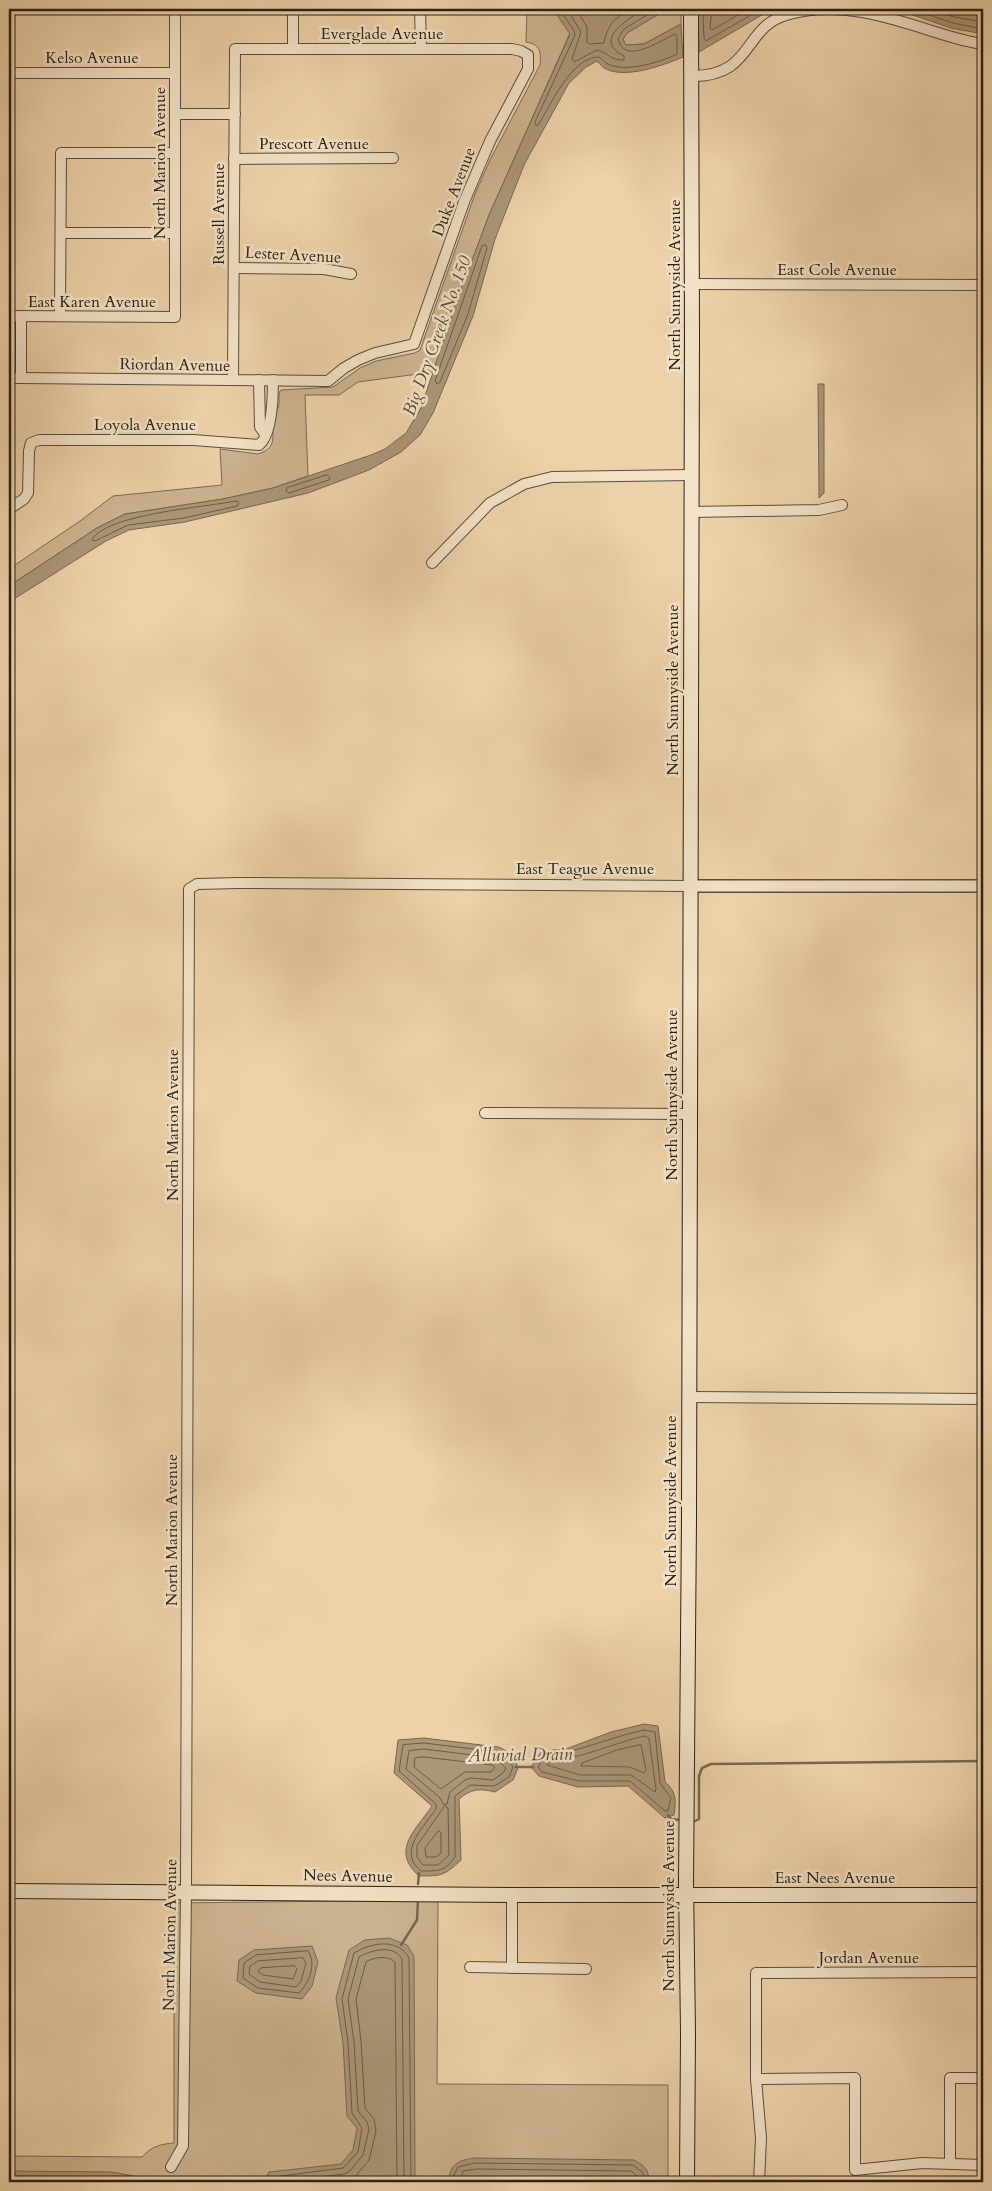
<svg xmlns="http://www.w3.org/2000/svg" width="992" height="2191" font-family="Cardo,serif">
<rect width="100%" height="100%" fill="#edd2a9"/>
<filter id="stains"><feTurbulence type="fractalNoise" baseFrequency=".004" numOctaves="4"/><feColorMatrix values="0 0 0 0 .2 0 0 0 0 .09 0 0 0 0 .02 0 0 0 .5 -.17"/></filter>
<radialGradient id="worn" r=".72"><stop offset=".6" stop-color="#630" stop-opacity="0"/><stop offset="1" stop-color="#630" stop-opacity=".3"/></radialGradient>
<g fill="#ccb490" stroke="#7b6a54">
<path d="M527 9H553L570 33 489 215 433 372 358 382 339 395H305L308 476 273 488 223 499 125 514 97 528 9 586V569L80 521 113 496 222 485 220 449 258 454C281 447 269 433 274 417 275 413 278 410 279 405 280 399 277 395 281 390L333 387 360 368 376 361 415 353 420 350 475 194 490 160 540 65C541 53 541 44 526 42Z"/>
<polygon points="667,9 681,9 681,24 644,44 625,45 623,39 627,33"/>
<path d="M438 1900 437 2084 668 2085V2182H9V2156L142 2157C152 2146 161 2144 174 2143V1903Z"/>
</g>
<g fill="#ab9677" stroke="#776751">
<path d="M553 9H667L627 33 623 39 626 45 644 44 681 24 683 57C664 65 627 79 606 69 603 68 600 64 597 61L586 67 569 83 524 165 495 239 473 316 433 413 420 435 401 452 369 470 308 493 185 522 129 530 106 541 9 602V586L97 528 125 514 223 499 273 488 371 455 385 449 406 433 421 408 457 300 489 215 570 34Z"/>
<polygon points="705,9 772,9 699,52 698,12"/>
<polygon points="895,9 983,9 983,34 951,28"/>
<polygon points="818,384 824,384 824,493 819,498"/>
<path d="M644 1724 658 1726 665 1782C677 1792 676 1801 674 1815L665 1818 628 1786 578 1787 539 1776 531 1767 542 1751 566 1749 611 1732Z"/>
<path d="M424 1738 498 1747C508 1750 515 1758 518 1768L513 1780 495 1792C479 1788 471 1789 459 1799L461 1860C444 1876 441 1876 419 1876 390 1850 416 1830 432 1806L394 1773 398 1740Z"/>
<polygon points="389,1938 407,1945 414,1956 415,2182 264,2182 269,2172 341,2164 353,2150 357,2128 347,2116 343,2043 336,1998 349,1950 365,1940"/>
<polygon points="312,1946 318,1962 312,1986 302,1999 256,1993 237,1981 239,1960 254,1950"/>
<path d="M475 2158 634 2160C645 2166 649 2170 649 2182H449C449 2164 459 2160 475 2158Z"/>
<polygon points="9,2171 112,2172 134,2176 138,2182 9,2182"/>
</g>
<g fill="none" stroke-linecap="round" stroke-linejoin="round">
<g stroke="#6a5c47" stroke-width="1">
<path d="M559 9 574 30 575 35 535 122 536 126 539 124C550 105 573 56 599 57 602 59 605 63 608 64 626 73 661 62 677 54V36L675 34C661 40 623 67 618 38L624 29 657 9"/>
<path d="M567 9 581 32 572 59 574 62 597 50C608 52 610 61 624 60V56C591 39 630 18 645 9"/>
<path d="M576 9 587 27V42L590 44 604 43C608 23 614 19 631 9"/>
<polyline points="706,9 703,16 704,38 706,41 761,9"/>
<polyline points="712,9 710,28 712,30 748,9"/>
<polyline points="911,9 953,23 983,29"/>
<polyline points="930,9 954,17 983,22"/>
<polygon points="486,245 487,248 468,314 440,382 437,384 435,381 482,246"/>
<polygon points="327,475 330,477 329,480 289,493 286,491 287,488"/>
<path d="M236 501 239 503 237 506 184 518 128 525 95 541 92 540C105 514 207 507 236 501Z"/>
<path d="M644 1730 655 1732 660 1783 671 1798 668 1811H665L630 1781H579L542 1772 538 1767 545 1756C579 1752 611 1737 644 1730Z"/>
<path d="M644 1736 649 1738 656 1789 655 1792 631 1775H580L547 1765 549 1762C581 1758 612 1744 644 1736Z"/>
<path d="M424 1743 498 1752 504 1755 513 1767 509 1777 494 1786 470 1785 455 1796V1857C444 1872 438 1871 421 1871 397 1852 423 1828 436 1809V1804L399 1771 403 1745Z"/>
<polygon points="641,1745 646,1770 644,1773 630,1767 581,1766 582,1763 617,1750"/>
<polygon points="424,1749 496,1758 506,1768 503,1773 493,1780 471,1778 465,1780 450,1792 447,1804 444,1805 439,1797 406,1769 409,1751"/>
<polygon points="424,1757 493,1765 495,1768 491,1772 465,1772 441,1789 414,1767 415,1758"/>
<polygon points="445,1806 448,1808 449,1855 438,1865 423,1865 417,1857 417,1846"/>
<polygon points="439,1831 441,1833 441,1853 436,1857 426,1857 425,1848"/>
<path d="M308 1951C317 1964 309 1983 299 1993L258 1988 243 1978 244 1963 256 1955Z"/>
<polygon points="303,1958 306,1963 301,1981 296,1987 260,1982 249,1974 250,1966 258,1961"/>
<polygon points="295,1966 297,1969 293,1979 263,1975 258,1971 261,1968"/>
<polyline points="9,2176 112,2177 123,2178 132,2182"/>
<path d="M270 2182 274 2177 343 2168 358 2152 362 2128 352 2113 348 2042 342 1999 354 1953C371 1943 397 1937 409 1958L411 2182"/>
<path d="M280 2182 344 2174 350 2171 363 2155 369 2129 367 2122 358 2111 354 2042 348 1999 359 1957C371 1950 394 1944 402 1959L404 2182"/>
<path d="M343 2182 354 2178 369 2160 376 2131 374 2119 365 2108 361 2041 356 1999 366 1962C374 1957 388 1955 395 1962L397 2182"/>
<polyline points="454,2182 454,2175 458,2167 475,2163 633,2165 643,2173 644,2182"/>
<polyline points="460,2182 463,2171 476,2169 631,2171 637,2176 638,2182"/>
<polyline points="468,2182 469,2178 476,2177 613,2177 628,2178 630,2182"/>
</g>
<g stroke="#776751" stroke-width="2.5">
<polyline points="516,1767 533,1767"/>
<polyline points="668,1815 671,1819 680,1820"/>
<polyline points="695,1821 699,1819 699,1776 702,1768 711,1764 983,1761"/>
<polyline points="418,1884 419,1873"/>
<polyline points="401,1945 417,1920 418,1899"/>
</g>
<g stroke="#5b4d3c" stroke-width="12">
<g id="minor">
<polyline points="420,9 421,48"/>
<polyline points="293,49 293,9"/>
<polyline points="9,73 175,73"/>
<path d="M691 76C754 77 742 28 786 15 837 0 886 16 935 32 951 37 967 42 983 44"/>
<polyline points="176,114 235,114"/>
<polyline points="234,159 393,158"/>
<polyline points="61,233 175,233"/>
<polyline points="234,268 324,269 351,274"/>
<polyline points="692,284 983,285"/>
<polyline points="9,316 175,317 175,9"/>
<polyline points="60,316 61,153 175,153"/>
<polyline points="9,378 21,378 328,381 344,368 358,360 375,353 414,344 464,202 490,141 528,69 528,55 521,51 512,49 235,49 233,380"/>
<polyline points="21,378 21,316"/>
<polyline points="259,380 260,427 265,434"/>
<path d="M9 509 24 499 28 493 29 451 31 443 39 440H193L259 445C272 435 273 397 273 380"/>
<polyline points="691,512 819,510 842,505"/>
<polyline points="432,563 490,503 524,484 552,477 691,475"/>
<polyline points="485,1113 690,1114"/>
<polyline points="689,1397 983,1399"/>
<polyline points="512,1895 512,1968"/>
<polyline points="470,1967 586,1969"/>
<polyline points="756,2079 855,2078 855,2170 922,2163 983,2165"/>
<polyline points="950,2163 950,2078 983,2078"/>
<polyline points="171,2167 183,2146 186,1891 189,889 197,884 239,883 691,886"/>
<polyline points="759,2182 761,2138 756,2079 756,1973 983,1972"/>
</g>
</g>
<g stroke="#5b4d3c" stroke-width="14">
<polyline id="tertiary" points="691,886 983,886"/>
</g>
<g stroke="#2a2117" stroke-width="16">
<g id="secondary">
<polyline points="9,1891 512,1895 983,1895"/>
<polyline points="687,2182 688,2033 686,1882 689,1519 692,335 691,9"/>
</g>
</g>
<use href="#minor" stroke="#f3e2c7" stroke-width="10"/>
<use href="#tertiary" stroke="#f3e2c7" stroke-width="11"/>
<use href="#secondary" stroke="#f3e2c7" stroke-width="14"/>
</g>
<g text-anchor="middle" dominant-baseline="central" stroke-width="5" stroke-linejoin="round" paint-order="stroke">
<g font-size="16" fill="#2a2117" stroke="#f3e2c7">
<text x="382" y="34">Everglade Avenue</text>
<text x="92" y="58">Kelso Avenue</text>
<text x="314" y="144">Prescott Avenue</text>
<text transform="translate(160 163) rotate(-90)">North Marion Avenue</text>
<text transform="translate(454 192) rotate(-69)">Duke Avenue</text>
<text transform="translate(219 214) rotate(-90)">Russell Avenue</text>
<text transform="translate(293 255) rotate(3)">Lester Avenue</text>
<text x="837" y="270">East Cole Avenue</text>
<text transform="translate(675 285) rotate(-90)">North Sunnyside Avenue</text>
<text x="92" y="302">East Karen Avenue</text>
<text transform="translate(175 365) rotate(1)">Riordan Avenue</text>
<text x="145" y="425">Loyola Avenue</text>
<text transform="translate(673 690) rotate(-90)">North Sunnyside Avenue</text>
<text x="585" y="869">East Teague Avenue</text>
<text transform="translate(672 1095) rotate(-90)">North Sunnyside Avenue</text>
<text transform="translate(173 1125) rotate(-90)">North Marion Avenue</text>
<text transform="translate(671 1501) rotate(-90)">North Sunnyside Avenue</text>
<text transform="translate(172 1530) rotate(-90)">North Marion Avenue</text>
<text transform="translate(348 1876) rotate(1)">Nees Avenue</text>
<text x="835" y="1878">East Nees Avenue</text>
<text transform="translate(669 1906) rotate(-90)">North Sunnyside Avenue</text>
<text transform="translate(170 1935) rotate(-89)">North Marion Avenue</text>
<text x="869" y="1958">Jordan Avenue</text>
</g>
<g font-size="18" font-style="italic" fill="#574a39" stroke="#f3e2c7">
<text transform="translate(437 336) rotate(-70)">Big Dry Creek No. 150</text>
<text transform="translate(520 1755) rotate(-1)">Alluvial Drain</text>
</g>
</g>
<rect width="992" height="2191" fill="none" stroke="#edd2a9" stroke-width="30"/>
<rect x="10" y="10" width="972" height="2171" fill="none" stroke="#2a2117" stroke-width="2.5"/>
<rect x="15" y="15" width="962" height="2161" fill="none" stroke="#2a2117"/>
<rect width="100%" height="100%" filter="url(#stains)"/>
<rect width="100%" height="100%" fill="url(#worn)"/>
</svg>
